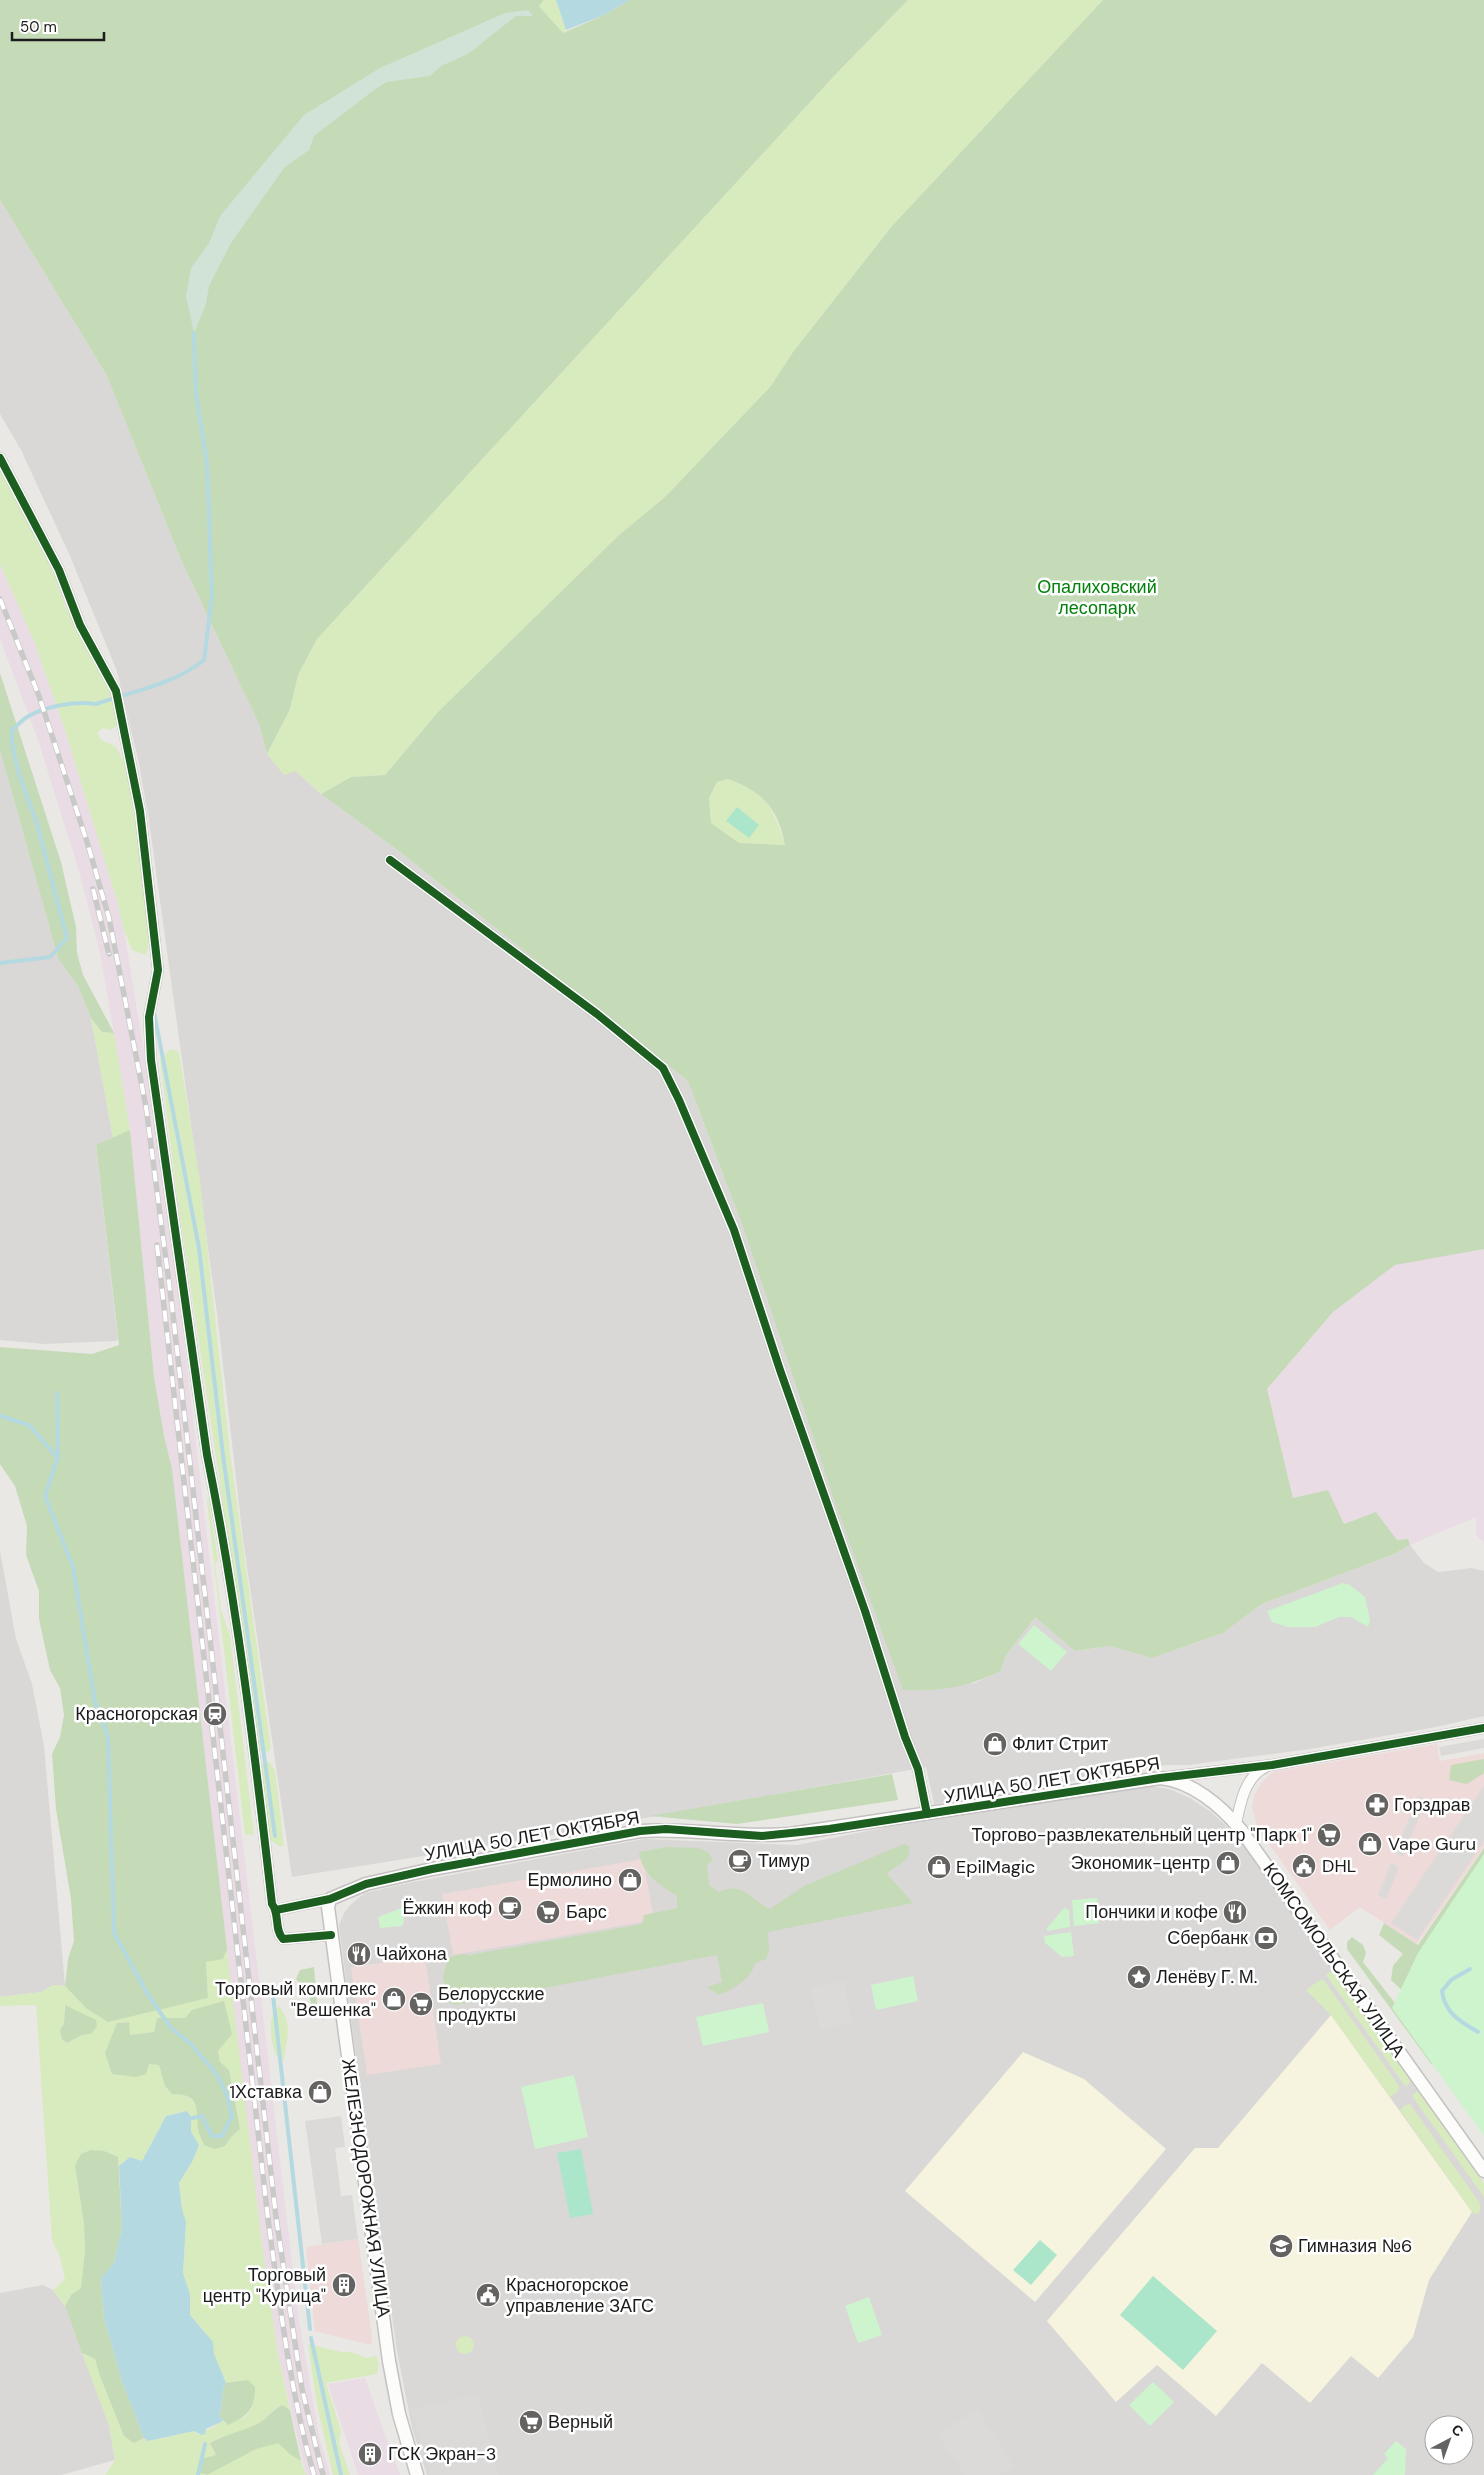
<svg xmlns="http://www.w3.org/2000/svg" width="1484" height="2475" font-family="'DM Sans',sans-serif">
<rect width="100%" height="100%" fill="#eae8e4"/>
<g fill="#d9d8d6" fill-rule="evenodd">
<polygon points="0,200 106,374 182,562 259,724 267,754 296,771 321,794 400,852 688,1081 744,1230 833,1497 972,1684 1000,1672 1005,1655 1035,1617 1075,1651 1110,1646 1152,1658 1223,1633 1262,1604 1392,1555 1410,1545 1424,1563 1438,1572 1472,1568 1484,1571 1484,1716 1436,1727 1310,1749 1188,1765 1166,1765 934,1804 926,1767 541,1837 292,1877 243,1539 217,1313 149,821 139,763 117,671 70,556 21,450 0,414"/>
<polygon points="0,750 58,958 78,986 91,1018 113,1138 96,1146 118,1340 115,1341 45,1344 0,1340"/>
<polygon points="0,1551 16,1639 32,1684 44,1746 65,1986 53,1985 42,1992 0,1997"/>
<path d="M1152 1786 1172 1790 1190 1798 1211 1812 1235 1834 1484 2184V2475H427L412 2428 397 2351 355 2050 339 1925 344 1913 350 1905 365 1893 408 1883 644 1839 797 1845 903 1824ZM1434 2425H1464V2455H1434Z"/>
<polygon points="43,2285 53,2290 65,2306 109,2425 115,2460 61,2475 0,2475 0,2293"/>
</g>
<g fill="#eedad8">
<polygon points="1437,1744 1440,1761 1484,1753 1484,1847 1417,1944 1360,1907 1330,1930 1257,1827 1252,1807 1255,1794 1262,1782 1271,1773 1278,1771"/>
<polygon points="643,1859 654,1920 453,1955 442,1894"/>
<polygon points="425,1957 441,2064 367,2075 351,1967"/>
<polygon points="358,2239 372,2337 371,2345 315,2331 306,2247"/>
</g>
<g fill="#e9dce4">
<polygon points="0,564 34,641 65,730 118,904 124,930 147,1070 181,1314 298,2314 319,2436 330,2475 306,2475 278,2354 262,2244 228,1966 172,1469 164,1436 154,1377 130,1130 114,1033 99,948 78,868 38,740 0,639"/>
<polygon points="1471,1249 1484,1249 1484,1543 1476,1535 1476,1517 1410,1545 1408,1539 1397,1540 1376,1512 1344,1524 1293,1498 1267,1389 1333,1312 1395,1265"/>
<polygon points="365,2378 380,2421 400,2475 358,2475 328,2384"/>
</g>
<g fill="#f6f4de">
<polygon points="1331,2015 1472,2212 1429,2280 1413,2337 1378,2378 1351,2356 1310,2403 1262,2363 1216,2416 1157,2365 1116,2402 1047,2321 1195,2148 1218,2148"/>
<polygon points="1023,2052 1084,2079 1166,2149 1035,2302 905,2191"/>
</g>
<g fill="#d8ebbf" fill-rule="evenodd">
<polygon points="544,0 556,0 566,30 563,33 539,6"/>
<polygon points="908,0 1103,0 892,226 793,352 771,386 666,496 618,536 438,712 385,775 351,777 321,794 296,771 284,775 267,754 290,709 298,675 317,639 834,76"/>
<polygon points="0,467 55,576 65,606 102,670 112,692 117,726 110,730 103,728 97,733 101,740 115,746 127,765 151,933 146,955 132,950 124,930 118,904 65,730 34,641 0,564"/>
<path d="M728 779C767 794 773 807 785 845L738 843 711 823 709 798 717 782Z"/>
<polygon points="91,1018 102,1032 114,1033 130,1130 113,1138"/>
<polygon points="170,1049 179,1052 200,1181 230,1452 271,1749 268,1752 260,1751 177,1197 160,1060"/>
<polygon points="209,1499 218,1560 215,1564 221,1610 230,1635 254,1834 245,1835 207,1501"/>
<polygon points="269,1762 275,1770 284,1845 281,1847 269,1839 261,1769 263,1763"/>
<path d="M227 1949 262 2244 278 2354 290 2410 281 2405C272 2410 268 2417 259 2423 245 2433 226 2433 210 2442L216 2455 199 2472 202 2473 278 2435C283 2447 289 2454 301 2461L306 2475H105L115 2460 109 2425 82 2353 95 2359 117 2418 134 2443 144 2438 149 2441 194 2431 199 2435 223 2421 228 2424 245 2417 252 2408 239 2381 234 2383H226L213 2354V2342L190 2315V2294L183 2273 186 2222 182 2209 179 2183 193 2160 199 2145 191 2132V2117L187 2111 166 2116 142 2161 130 2157 119 2166 118 2157 75 2166 84 2224 85 2250 81 2288 71 2295 65 2306 53 2290 65 2279 60 2257 52 2240 36 2005 0 2006V1997L42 1992 53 1985 65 1986 86 2008 108 2021 208 1998 206 1961 223 1959ZM64 2006 91 2034 82 2035 67 2043 60 2031 64 2024ZM157 2018H185L218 2051 231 2137 225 2146 198 2131C198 2108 199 2094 172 2094L165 2086 159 2065 149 2064 117 2023 129 2022V2035L154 2032Z"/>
<polygon points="1333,1970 1411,2080 1408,2085 1405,2086 1326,1975"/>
<polygon points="1320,1980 1324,1980 1399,2086 1398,2091 1390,2097 1331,2015 1306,1990"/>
<path d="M279 2006C293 2026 287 2037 284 2060L276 2056C271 2042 266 2016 279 2006Z"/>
<polygon points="1418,2090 1484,2183 1484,2197 1412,2096"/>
<polygon points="1410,2104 1479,2202 1481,2208 1478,2215 1472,2212 1400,2110 1405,2105"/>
<circle cx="465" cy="2345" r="9"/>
<polygon points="308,2344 341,2352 351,2352 367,2358 376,2356 379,2364 377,2374 326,2383 341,2431 339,2443 350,2475 333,2475 317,2405"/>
</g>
<g fill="#c5dbb7" fill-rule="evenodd">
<polygon points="0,0 544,0 539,6 563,33 604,15 630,0 908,0 834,76 317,639 298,675 290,709 267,754 259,724 182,562 106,374 0,200"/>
<path d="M1103 0H1484V1249L1395 1265 1333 1312 1267 1389 1293 1498 1328 1490 1344 1524 1376 1512 1397 1540 1408 1539 1410 1545 1392 1555 1262 1604 1223 1633 1152 1658 1110 1646 1075 1651 1035 1617 1006 1655 1000 1672C963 1688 943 1691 903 1690L833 1497 744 1230 688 1081 400 852 321 794 351 777 385 775 438 712 618 536 666 496 771 386 793 352 892 226ZM728 779C763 792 778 808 785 845L739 843 711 823 709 798 717 782Z"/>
<polygon points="0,673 61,862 76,927 77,953 83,975 114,1033 102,1032 91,1018 78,986 58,958 0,750"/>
<polygon points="130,1130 154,1377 164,1436 172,1469 227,1949 223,1959 206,1962 208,1998 108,2022 86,2008 65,1986 68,1959 74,1941 71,1899 56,1809 52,1754 60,1737 64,1715 60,1688 50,1670 39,1619 39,1591 26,1555 27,1526 15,1486 0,1464 0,1347 92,1354 119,1345 96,1145"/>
<polygon points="1484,1759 1484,1773 1467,1784 1449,1780 1451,1765"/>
<polygon points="892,1774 898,1800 737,1824 650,1816"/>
<path d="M904 1844 909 1846C913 1862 895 1865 887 1874L913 1903 768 1932 769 1951 766 1959 755 1963C752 1979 732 1990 718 1995L707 1987 722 1982 717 1955 455 2005 448 2000 443 1977 448 1958 460 1954 470 1955 642 1924 644 1915 677 1908V1896C660 1886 641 1873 639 1852L668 1847 699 1848 709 1853 713 1861 707 1864 709 1885 719 1892C743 1881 749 1899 770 1909L804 1886Z"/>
<polygon points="1484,1848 1484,1923 1404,1992 1391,1980 1393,1966 1403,1954 1379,1935 1384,1923 1418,1945"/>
<polygon points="1352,1937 1363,1945 1366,1953 1363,1962 1437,2057 1432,2065 1347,1949 1347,1942"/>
<polygon points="314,1967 317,2004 324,2009 324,2020 313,2014 309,1994 296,1979 300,1970"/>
<path d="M224 2001 232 2034 218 2051 220 2062 229 2070 240 2129 231 2137 225 2146 215 2149 204 2145C202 2140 199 2135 198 2129 196 2108 201 2094 172 2094L165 2086 159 2065 149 2064 146 2074 136 2077 112 2074 105 2053 117 2023 129 2022 130 2035 154 2032 157 2018H185L192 2010Z"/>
<polygon points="65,2005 96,2020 97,2026 91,2034 82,2035 67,2043 62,2039 60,2030 64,2024"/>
<polygon points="91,2150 104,2151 118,2157 122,2227 114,2263 101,2278 104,2318 122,2381 144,2438 134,2443 124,2436 100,2376 95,2359 82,2353 65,2306 71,2295 81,2288 85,2250 84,2224 75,2166 81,2154"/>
<path d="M248 2380 255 2387C255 2409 248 2416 228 2425L219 2416C224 2405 220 2393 226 2383Z"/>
<path d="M282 2405 290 2410 301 2461 291 2455 278 2443 256 2449 207 2475 199 2472 201 2459 216 2455 210 2443C225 2434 242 2432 257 2424 267 2419 272 2410 282 2405Z"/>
</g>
<polygon fill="#d1e2d7" points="528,10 533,16 516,16 468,54 441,66 430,76 387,82 374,90 314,136 309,150 284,168 231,243 209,286 206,304 194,333 186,296 191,268 209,243 220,216 304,115 380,68 505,13"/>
<g fill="#cef4ce">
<polygon points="1343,1583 1350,1585 1365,1597 1370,1620 1368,1627 1351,1617 1339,1617 1315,1627 1288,1627 1272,1622 1267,1611"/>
<polygon points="1034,1625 1067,1652 1051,1671 1018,1644"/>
<polygon points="1484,1854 1484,2136 1392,2008 1418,1953"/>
<polygon points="1097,1898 1099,1923 1074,1926 1072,1900"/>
<polygon points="402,1908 404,1921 402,1926 380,1928 378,1917"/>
<polygon points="1064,1908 1069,1910 1070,1927 1047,1931 1047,1928"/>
<polygon points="1071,1932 1074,1956 1062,1957 1045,1943 1044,1936"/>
<polygon points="913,1976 918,2001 876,2010 871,1985"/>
<polygon points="763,2003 769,2032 703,2046 696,2017"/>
<polygon points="574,2075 588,2137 535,2149 521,2087"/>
<polygon points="869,2297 882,2335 858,2343 845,2306"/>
<polygon points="1153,2382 1174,2402 1150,2426 1129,2405"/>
<polygon points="1396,2441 1406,2449 1405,2475 1373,2475 1388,2458 1384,2454"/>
</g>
<g fill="#abe6cb">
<polygon points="737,807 759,825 749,838 726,821"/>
<polygon points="581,2149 593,2214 570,2218 557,2153"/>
<polygon points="1040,2240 1057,2255 1031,2285 1013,2270"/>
<polygon points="1153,2276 1217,2331 1183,2370 1120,2315"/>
</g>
<g fill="#dbdad8">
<polygon points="1484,1739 1484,1748 1441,1756 1439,1747"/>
<polygon points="1484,1786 1484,1841 1417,1940 1391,1923"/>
<polygon points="1418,1796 1426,1800 1403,1857 1395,1853"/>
<polygon points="1391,1863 1399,1867 1386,1899 1378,1895"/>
<polygon points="844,1981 852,2022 820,2029 811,1988"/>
<polygon points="341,2116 345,2147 335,2148 341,2196 352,2195 358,2239 322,2244 305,2121"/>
<polygon points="478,2394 499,2475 431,2475 411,2410"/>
<polygon points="977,2409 1014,2466 1000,2475 964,2475 937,2434"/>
</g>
<g fill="#b4d9e1">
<polygon points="556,0 630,0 604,15 566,30"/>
<path d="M187 2111 191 2117V2132L199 2145 193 2160 179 2183 182 2209 186 2222 183 2273 190 2294V2315L213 2342 214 2354 226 2383C220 2393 224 2405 219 2415L223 2421 206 2429 205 2434 202 2435 194 2431 148 2441 144 2438 122 2381 104 2318 101 2278 114 2263 122 2227 119 2166 130 2157 142 2161 166 2116Z"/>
</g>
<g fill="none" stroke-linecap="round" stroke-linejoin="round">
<g stroke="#b4d9e1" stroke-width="4">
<path d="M0 963 50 957 67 938 37 824 18 771 12 743V730C17 726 22 720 27 717 45 706 75 701 96 704 133 691 173 685 204 660L212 596 207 463 196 394 194 333"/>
<polyline points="154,1012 199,1248 223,1455 275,1836"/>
<polyline points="57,1393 58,1457 45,1496 73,1567 95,1702 108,1737 114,1933 147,1993 171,2028 192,2045 217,2075 227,2095 232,2116 222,2136 212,2136 202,2116 188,2119"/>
<polyline points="0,1416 29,1425 57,1457"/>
<path d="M1470 1969 1451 1980 1442 1991C1445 2013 1459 2021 1478 2032"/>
<polyline points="273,1995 310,2329"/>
<polyline points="311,2338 341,2475"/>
<polyline points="198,2475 205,2444"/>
</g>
<g stroke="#c3c2c0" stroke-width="12">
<g id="minor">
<path d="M0 458 59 570 80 625 116 691 140 811 158 970 149 1017 151 1060 207 1455C237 1603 255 1754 272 1904 280 1914 274 1930 283 1939L331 1935"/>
<polyline points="390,860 597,1014 663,1068 679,1100 734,1230 780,1370 865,1611 905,1737 918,1769 927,1814"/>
<polyline points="1166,1777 1272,1765 1484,1728"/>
<path d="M1236 1824C1240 1804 1245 1776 1266 1767"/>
<polyline points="276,1910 330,1899"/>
</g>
</g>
<g stroke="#c3c2c0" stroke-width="15">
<path id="tertiary" d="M417 2475 399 2414 389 2361 328 1907 330 1899 366 1884 432 1869 640 1831C690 1828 740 1838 790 1834L1160 1778C1192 1781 1221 1806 1241 1830L1484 2171"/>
</g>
<use href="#minor" stroke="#fcfcfb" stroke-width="10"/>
<use href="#tertiary" stroke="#fcfcfb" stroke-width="12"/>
<g stroke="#c9c9c8" stroke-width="5.5">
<g id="rail">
<polyline points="0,599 39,696 88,845 109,918 146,1107 172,1306 276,2217 302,2389 323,2475"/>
<polyline points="93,889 109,954"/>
<path d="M157 1245 268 2219C280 2305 290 2392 314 2475"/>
</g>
</g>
<use href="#rail" stroke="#fff" stroke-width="4" stroke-dasharray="11" stroke-linecap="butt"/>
<g stroke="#fff" stroke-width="11">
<g id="cycleway">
<path d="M0 458 59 570 80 625 116 691 140 811 158 970 149 1017 151 1060 207 1455C237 1603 255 1754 272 1904 280 1914 274 1930 283 1939L331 1935"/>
<polyline points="390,860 597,1014 663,1068 679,1100 734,1230 780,1370 865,1611 905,1737 918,1769 927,1814"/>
<polyline points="276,1910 330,1899 366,1884 432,1869 640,1831 666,1829 762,1836 829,1829 1160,1778 1272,1765 1484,1728"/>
</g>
</g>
<use href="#cycleway" stroke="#1b5e20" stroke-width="8"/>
</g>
<defs>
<g id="station-disc" transform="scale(1.25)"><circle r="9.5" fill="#646362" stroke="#fff"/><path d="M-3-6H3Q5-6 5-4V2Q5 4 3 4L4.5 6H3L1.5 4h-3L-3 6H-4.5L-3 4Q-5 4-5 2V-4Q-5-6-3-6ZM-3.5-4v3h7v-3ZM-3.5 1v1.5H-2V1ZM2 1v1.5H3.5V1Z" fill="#fff"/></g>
<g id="shop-disc" transform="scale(1.25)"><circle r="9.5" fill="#646362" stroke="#fff"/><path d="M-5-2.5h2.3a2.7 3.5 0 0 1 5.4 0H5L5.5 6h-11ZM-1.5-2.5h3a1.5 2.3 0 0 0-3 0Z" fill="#fff"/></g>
<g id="pharmacy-disc" transform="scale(1.25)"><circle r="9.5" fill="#646362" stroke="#fff"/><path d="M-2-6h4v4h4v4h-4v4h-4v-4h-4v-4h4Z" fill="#fff"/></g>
<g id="supermarket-disc" transform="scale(1.25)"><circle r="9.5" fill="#646362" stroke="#fff"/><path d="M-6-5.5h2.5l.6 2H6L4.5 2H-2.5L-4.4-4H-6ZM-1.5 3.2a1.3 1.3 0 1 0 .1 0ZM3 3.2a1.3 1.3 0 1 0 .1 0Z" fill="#fff"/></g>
<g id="cafe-disc" transform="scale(1.25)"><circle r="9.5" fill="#646362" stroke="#fff"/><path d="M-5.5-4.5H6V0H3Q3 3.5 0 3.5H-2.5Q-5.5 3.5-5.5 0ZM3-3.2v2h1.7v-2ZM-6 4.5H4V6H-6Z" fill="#fff"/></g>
<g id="civic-disc" transform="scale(1.25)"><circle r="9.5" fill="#646362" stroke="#fff"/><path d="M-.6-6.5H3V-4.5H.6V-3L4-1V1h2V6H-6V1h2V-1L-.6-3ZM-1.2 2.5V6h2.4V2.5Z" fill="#fff"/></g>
<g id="restaurant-disc" transform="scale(1.25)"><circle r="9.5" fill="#646362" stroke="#fff"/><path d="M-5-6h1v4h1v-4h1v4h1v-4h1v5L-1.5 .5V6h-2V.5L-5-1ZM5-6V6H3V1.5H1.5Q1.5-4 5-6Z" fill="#fff"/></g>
<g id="bank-disc" transform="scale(1.25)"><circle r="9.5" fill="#646362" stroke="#fff"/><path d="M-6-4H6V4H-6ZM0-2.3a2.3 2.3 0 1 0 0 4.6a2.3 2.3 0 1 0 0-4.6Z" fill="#fff"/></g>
<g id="sight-disc" transform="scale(1.25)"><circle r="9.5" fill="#646362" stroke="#fff"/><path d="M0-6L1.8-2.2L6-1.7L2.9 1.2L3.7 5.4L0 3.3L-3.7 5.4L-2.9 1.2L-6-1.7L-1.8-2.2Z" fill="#fff"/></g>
<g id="school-disc" transform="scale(1.25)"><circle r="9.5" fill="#646362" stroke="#fff"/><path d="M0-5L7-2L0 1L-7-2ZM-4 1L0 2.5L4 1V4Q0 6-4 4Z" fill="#fff"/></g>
<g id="building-disc" transform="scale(1.25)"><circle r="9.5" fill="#646362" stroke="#fff"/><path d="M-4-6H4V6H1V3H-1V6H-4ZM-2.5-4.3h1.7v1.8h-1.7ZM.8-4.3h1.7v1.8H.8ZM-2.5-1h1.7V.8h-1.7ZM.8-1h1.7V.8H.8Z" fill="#fff"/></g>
</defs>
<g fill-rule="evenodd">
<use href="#station-disc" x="215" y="1714"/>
<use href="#shop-disc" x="995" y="1744"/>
<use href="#pharmacy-disc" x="1377" y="1805"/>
<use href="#supermarket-disc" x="1329" y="1835"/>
<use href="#shop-disc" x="1370" y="1844"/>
<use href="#cafe-disc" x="740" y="1861"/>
<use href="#shop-disc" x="1228" y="1863"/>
<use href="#civic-disc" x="1304" y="1866"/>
<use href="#shop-disc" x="939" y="1867"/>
<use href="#shop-disc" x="630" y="1880"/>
<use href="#cafe-disc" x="510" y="1908"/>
<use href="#supermarket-disc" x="548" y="1912"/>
<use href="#restaurant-disc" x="1235" y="1912"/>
<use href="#bank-disc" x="1266" y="1938"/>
<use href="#restaurant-disc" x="359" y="1954"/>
<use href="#sight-disc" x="1139" y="1977"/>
<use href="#shop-disc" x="394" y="1999"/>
<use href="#supermarket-disc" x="421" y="2004"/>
<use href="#shop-disc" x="320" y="2092"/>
<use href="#school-disc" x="1281" y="2246"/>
<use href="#building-disc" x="344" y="2285"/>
<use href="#civic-disc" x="488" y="2295"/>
<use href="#supermarket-disc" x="531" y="2422"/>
<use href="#building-disc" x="370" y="2454"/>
</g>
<g text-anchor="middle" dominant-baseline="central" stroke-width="5" stroke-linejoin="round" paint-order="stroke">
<g font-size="18" fill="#03810a" stroke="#fff">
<text x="1097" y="587">Опалиховский<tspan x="1097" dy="21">лесопарк</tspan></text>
</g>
<g font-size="18" fill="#1c1c1c" stroke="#fff" text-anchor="start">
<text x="198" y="1714" text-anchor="end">Красногорская</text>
<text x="1012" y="1744">Флит Стрит</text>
<text x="1394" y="1805">Горздрав</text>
<text x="1312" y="1835" text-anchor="end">Торгово-развлекательный центр "Парк 1"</text>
<text x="1388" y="1844">Vape Guru</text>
<text x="758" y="1861">Тимур</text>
<text x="1210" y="1863" text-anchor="end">Экономик-центр</text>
<text x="1322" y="1866">DHL</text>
<text x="956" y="1867">EpilMagic</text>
<text x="612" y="1880" text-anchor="end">Ермолино</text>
<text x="492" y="1908" text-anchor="end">Ёжкин коф</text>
<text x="566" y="1912">Барс</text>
<text x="1218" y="1912" text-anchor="end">Пончики и кофе</text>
<text x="1248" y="1938" text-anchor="end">Сбербанк</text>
<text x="376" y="1954">Чайхона</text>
<text x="1156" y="1977">Ленёву Г. М.</text>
<text x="376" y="1989" text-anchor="end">Торговый комплекс<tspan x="376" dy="21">"Вешенка"</tspan></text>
<text x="438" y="1994">Белорусские<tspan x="438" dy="21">продукты</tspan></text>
<text x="302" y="2092" text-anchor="end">1Хставка</text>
<text x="1298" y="2246">Гимназия №6</text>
<text x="326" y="2275" text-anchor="end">Торговый<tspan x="326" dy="21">центр "Курица"</tspan></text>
<text x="506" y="2285">Красногорское<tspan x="506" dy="21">управление ЗАГС</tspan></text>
<text x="548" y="2422">Верный</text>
<text x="388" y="2454">ГСК Экран-3</text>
</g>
<g font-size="18" fill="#1c1c1c" stroke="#fff">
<text transform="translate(1052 1780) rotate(-9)">УЛИЦА 50 ЛЕТ ОКТЯБРЯ</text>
<text transform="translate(532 1836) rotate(-10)">УЛИЦА 50 ЛЕТ ОКТЯБРЯ</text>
<text transform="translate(1334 1960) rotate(55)">КОМСОМОЛЬСКАЯ УЛИЦА</text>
<text transform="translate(366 2188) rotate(82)">ЖЕЛЕЗНОДОРОЖНАЯ УЛИЦА</text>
</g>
</g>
<g transform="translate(1449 2440) rotate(41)"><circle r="24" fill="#ffffff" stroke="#a4a4a4"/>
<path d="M0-4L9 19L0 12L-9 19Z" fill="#646362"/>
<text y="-8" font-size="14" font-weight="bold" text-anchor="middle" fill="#1c1c1c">С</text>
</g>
<path d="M12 32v8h92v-8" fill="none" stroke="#1c1c1c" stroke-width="2.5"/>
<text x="20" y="32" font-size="15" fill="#1c1c1c" stroke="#ffffff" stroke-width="4" paint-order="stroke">50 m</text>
</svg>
